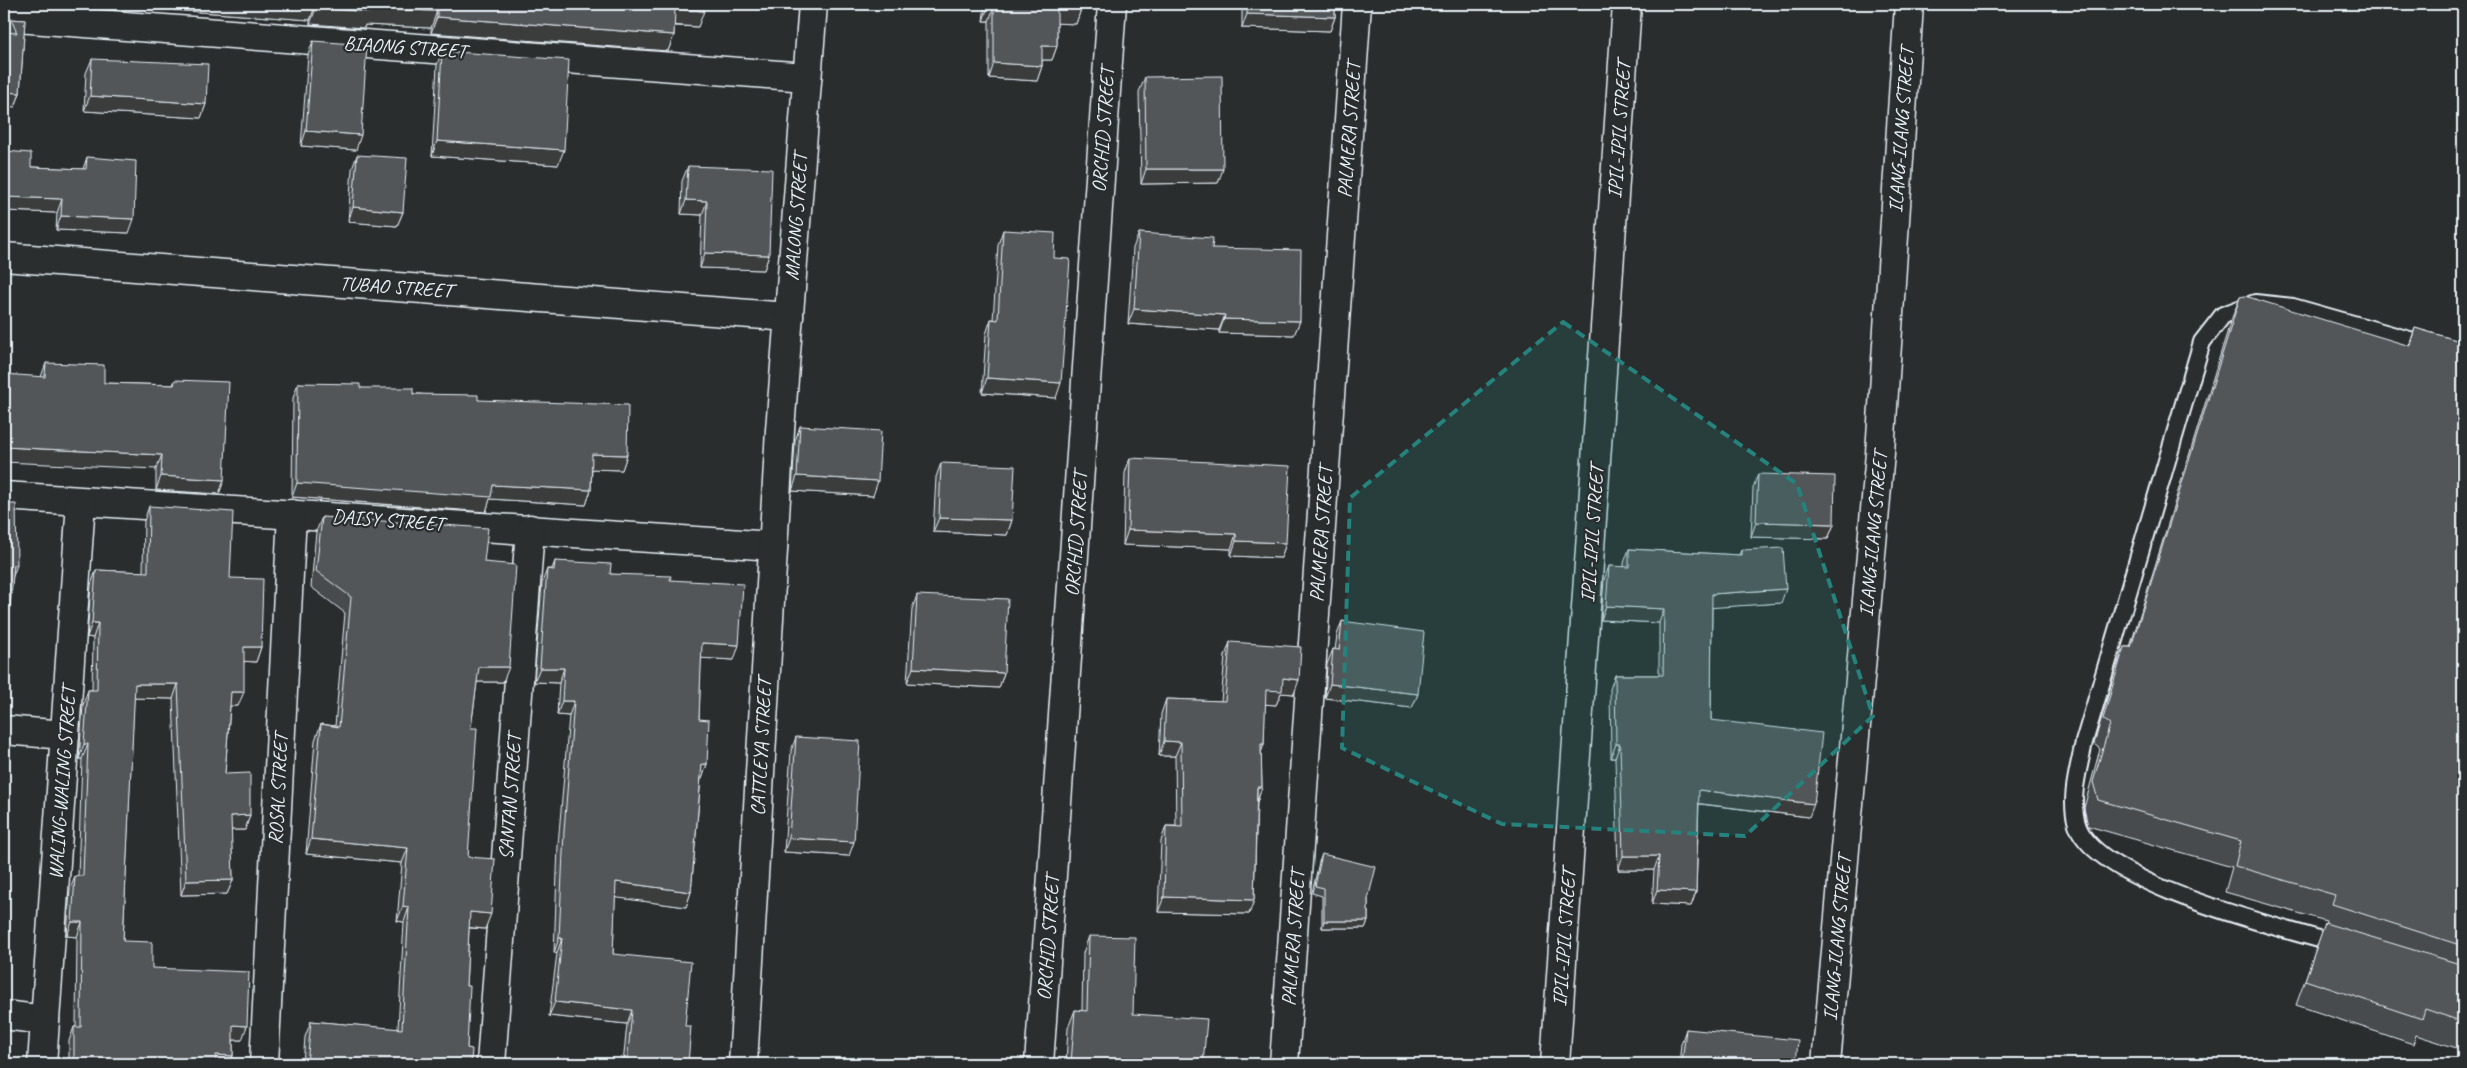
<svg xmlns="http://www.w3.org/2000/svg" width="2467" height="1068" font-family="Caveat,sans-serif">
<rect width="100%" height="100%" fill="#2a2d2e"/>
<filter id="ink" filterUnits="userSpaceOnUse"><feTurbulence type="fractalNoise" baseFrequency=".02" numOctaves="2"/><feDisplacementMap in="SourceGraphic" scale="10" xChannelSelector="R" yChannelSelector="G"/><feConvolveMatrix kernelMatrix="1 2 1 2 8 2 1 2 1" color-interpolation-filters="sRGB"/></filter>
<g filter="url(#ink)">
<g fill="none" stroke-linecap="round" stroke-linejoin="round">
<g stroke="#e8f1f8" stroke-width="20">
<path id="lane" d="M2340 945C2283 928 2095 884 2077 824 2069 798 2079 768 2084 742L2202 342 2223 315 2255 303 2293 307 2463 355"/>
</g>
<g stroke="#e8f1f8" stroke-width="31">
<g id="street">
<polyline points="4,17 807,77"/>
<polyline points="4,257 789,317"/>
<polyline points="4,496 773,546"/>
<polyline points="4,730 65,735"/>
<polyline points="4,1015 45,1020"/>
<polyline points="42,1064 81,502"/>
<polyline points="264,1064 292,514"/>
<polyline points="491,1064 530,529"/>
<polyline points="743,1064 780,430 813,4"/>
<polyline points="1039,1064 1112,4"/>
<polyline points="1284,1064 1357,4"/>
<polyline points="1555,1064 1627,4"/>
<polyline points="1826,1064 1880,453 1909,4"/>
</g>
</g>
<use href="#lane" stroke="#2a2d2e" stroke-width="16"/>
<use href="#street" stroke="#2a2d2e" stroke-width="28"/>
</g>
<g fill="#474b4d" stroke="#e8f1f8">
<polygon points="173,4 704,4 698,27 674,26 674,35 668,51 431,33 431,28 365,25 364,28 310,24 310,20 173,10"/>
<polygon points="985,4 1082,4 1081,9 1076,24 1057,23 1057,46 1052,60 1042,60 1042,66 1037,81 989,78 989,21 983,21"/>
<polygon points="1242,4 1335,4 1335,17 1330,31 1242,28"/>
<polygon points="11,19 25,20 20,93 15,107 6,32"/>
<polygon points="313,41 356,150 301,146 308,55"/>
<polygon points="442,51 558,165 432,156 437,65"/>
<polygon points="92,59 206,104 201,118 84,111 86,73"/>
<polygon points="1145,77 1218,183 1141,184 1139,92"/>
<polygon points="4,151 31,167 83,169 87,157 129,233 56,230 57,213 4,211"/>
<polygon points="357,155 403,212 397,226 348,222 352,169"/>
<polygon points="688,166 769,255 764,270 700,268 702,215 681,214 682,181"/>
<polygon points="1003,230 1054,258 1056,398 982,393 986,334 991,319 993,320 998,245"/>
<polygon points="1139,233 1212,248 1300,321 1294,335 1219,333 1219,330 1128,324 1133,248"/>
<polygon points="2240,297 2409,346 2415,328 2463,342 2463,1050 2416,1035 2413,1044 2296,1005 2326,921 2225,892 2232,867 2088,826 2084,808 2100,749 2094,744 2115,672 2124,647 2130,647 2230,323"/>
<polygon points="46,363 104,383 173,385 175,380 224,480 219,494 156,490 156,469 41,377"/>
<polygon points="298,383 360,388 478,400 627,455 622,470 592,469 591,490 586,505 490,499 486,512 292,497 293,398"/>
<polygon points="800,426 873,496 792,491 795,441"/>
<polygon points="1130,458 1286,543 1281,558 1231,556 1231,549 1123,545 1125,473"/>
<polygon points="941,463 1012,520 1007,535 933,532 936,477"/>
<polygon points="1758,474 1834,524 1828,539 1751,537 1753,488"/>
<polygon points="149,506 230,578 261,647 256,662 244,661 238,706 230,706 225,774 250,815 245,830 231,830 233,880 227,894 181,895 173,699 134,698 123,941 152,968 242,1040 233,1040 233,1056 230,1064 69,1064 69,1041 74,1027 76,1027 77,937 67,936 70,890 75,876 78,876 82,759 79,759 83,705 88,690 92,690 93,638 87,637 91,585 96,570 143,572 144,521"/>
<polygon points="322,517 484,562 503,682 477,682 471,728 468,857 485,929 469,928 466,986 467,1048 471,1064 303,1064 305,1037 311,1021 398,1029 404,922 397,921 402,863 306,854 315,740 321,724 335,726 345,613 311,587 316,532"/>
<polygon points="1629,549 1739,555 1741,550 1781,603 1712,607 1711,720 1809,817 1699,804 1696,892 1691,906 1652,904 1654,870 1618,870 1615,758 1611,758 1610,689 1615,675 1659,675 1659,623 1601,620 1604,580 1609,566 1624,567 1624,563"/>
<polygon points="555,561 610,574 670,580 734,660 701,658 699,719 707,764 702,779 701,778 691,892 686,907 615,897 613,954 685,1026 688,1064 623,1064 627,1024 549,1016 557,953 554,953 558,845 569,716 557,715 559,683 534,682 542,583 547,569 552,569"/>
<polygon points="917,595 1004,673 999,688 907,683 912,609"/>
<polygon points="1342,621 1418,694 1412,708 1325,698 1327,664 1333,649 1335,650 1337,635"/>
<polygon points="1230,642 1294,694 1281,693 1276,705 1265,704 1264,744 1261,752 1262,787 1257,802 1254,900 1249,914 1158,912 1161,841 1166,826 1176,826 1175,756 1159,756 1161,714 1166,699 1221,701 1225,656"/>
<polygon points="796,737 849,856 784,852 791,751"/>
<polygon points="1322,854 1368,899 1368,921 1365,928 1322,928 1322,896 1312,893 1319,862"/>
<polygon points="1089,936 1133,1014 1203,1064 1066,1064 1068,1028 1075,1010 1082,1011 1083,953"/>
<polygon points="1686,1029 1796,1064 1679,1064 1681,1044"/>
</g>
<g fill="#3a3d3e" stroke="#e8f1f8">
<polygon points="36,4 96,4 95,8"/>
<polygon points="175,4 316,4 310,20 173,10"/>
<polygon points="988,7 994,7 989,21 983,21"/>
<polygon points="316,8 370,9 437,11 431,28 365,25 364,28 310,24"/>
<polygon points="675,9 704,11 698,27 669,25"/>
<polygon points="1057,9 1081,9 1076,24 1052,23"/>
<polygon points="1247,14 1335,17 1330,31 1242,28"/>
<polygon points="437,17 674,35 668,51 431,33"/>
<polygon points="1042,46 1057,46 1052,60 1037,60"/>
<polygon points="994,63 1042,66 1037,81 989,78"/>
<polygon points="4,92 20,93 15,107 4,106"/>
<polygon points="90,96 206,104 201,118 84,111"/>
<polygon points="306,131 361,135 356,150 301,146"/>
<polygon points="437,141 564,150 558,165 432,156"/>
<polygon points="1146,169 1223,169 1218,183 1141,184"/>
<polygon points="4,197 62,199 57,213 4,211"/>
<polygon points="686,200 707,201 702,215 681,214"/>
<polygon points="353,207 403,212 397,226 348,222"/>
<polygon points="61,216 134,219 129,233 56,230"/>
<polygon points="705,253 769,255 764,270 700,268"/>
<polygon points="1134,309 1225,315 1219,330 1128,324"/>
<polygon points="1224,319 1300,321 1294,335 1219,333"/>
<polygon points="987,378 1061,383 1056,398 982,393"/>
<polygon points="4,447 162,455 156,469 4,462"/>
<polygon points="592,454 627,455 622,470 587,469"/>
<polygon points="161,476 224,480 219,494 156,490"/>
<polygon points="797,476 878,481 873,496 792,491"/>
<polygon points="297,483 493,485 591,490 586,505 490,499 486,512 292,497"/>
<polygon points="939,518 1012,520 1007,535 933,532"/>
<polygon points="1756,522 1834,524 1828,539 1751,537"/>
<polygon points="1128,530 1236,534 1231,549 1123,545"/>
<polygon points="1236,541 1286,543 1281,558 1231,556"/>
<polygon points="14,565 17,565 12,579"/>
<polygon points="1786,589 1781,603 1707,608 1712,594"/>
<polygon points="1606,606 1664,609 1659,623 1601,620"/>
<polygon points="92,623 98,623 93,638 87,637"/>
<polygon points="702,643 739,645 734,660 697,658"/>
<polygon points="244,647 261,647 256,662 238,661"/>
<polygon points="479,667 509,667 503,682 474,682"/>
<polygon points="540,668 564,668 559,683 534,682"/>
<polygon points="913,668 1004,673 999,688 907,683"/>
<polygon points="1283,678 1299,680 1294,694 1281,693 1276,705 1261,704 1266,690"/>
<polygon points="135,684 178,684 173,699 130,698"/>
<polygon points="1330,684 1418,694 1412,708 1325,698"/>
<polygon points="231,692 244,692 238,706 226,706"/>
<polygon points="562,701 574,701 569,716 557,715"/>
<polygon points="1164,741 1181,742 1175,756 1159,756"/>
<polygon points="84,744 88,744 82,759 79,759"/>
<polygon points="1261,744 1264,744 1259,759"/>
<polygon points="1616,744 1620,744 1615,758 1611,758"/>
<polygon points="702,764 707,764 702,779 697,778"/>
<polygon points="1257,787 1262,787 1257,802"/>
<polygon points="1699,790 1814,804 1809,817 1694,803"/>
<polygon points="250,815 245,830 226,830 231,816"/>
<polygon points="789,838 854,842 849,856 784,852"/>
<polygon points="311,839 408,848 402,863 306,854"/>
<polygon points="1623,856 1659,856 1654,870 1618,870"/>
<polygon points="233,880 227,894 181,895 186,881"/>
<polygon points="616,882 691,892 686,907 611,897"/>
<polygon points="1657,890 1696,892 1691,906 1652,904"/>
<polygon points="1164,897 1254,900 1249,914 1158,912"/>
<polygon points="403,906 409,907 404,922 397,921"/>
<polygon points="470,912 491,914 485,929 464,927"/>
<polygon points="1324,921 1368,921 1365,928 1322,928"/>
<polygon points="72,922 82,922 77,937 67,936"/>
<polygon points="559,938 562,938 557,953 554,953"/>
<polygon points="555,1002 632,1010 627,1024 549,1016"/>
<polygon points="233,1025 247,1026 242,1040 227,1040"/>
<polygon points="216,1055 233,1056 230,1064 213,1064"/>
</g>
<g fill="#535759" stroke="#e8f1f8">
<polygon points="316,4 704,4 704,11 675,9 674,35 437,17 437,11 370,9 370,12 316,8"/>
<polygon points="989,4 1082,4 1081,9 1057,9 1057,46 1042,46 1042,66 994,63 994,7 988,7"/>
<polygon points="1247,4 1335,4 1335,17 1247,14"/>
<polygon points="11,19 25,20 20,93 4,92 4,32 17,33"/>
<polygon points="313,41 367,45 361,135 306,131"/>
<polygon points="442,51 569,60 564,150 437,141"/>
<polygon points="92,59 208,64 206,104 90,96"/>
<polygon points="1222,76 1223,169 1146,169 1145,77"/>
<polygon points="4,151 31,153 31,167 86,169 87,157 136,161 134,219 61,216 62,199 4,197"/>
<polygon points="357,155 407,158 403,212 353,207"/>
<polygon points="688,166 772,169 769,255 705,253 707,201 686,200"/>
<polygon points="1003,230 1055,233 1054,258 1070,259 1061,383 987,378 991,319 998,320"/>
<polygon points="1139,233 1213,238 1212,248 1301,250 1300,321 1224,319 1225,315 1134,309"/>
<polygon points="2245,296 2410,346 2415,328 2463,342 2463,946 2332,904 2335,895 2235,866 2241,841 2098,800 2093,782 2110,724 2103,719 2124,647 2131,647 2240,297"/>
<polygon points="46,363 104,365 104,383 174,385 175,380 229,382 224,480 161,476 162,455 4,447 4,374 45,377"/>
<polygon points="298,383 360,384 360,388 413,388 413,394 478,395 478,400 628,405 627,455 592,454 591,490 493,485 491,497 297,483"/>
<polygon points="800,426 881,431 878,481 797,476"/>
<polygon points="1130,458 1290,466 1286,543 1236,541 1236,534 1128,530"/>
<polygon points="941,463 1015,466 1012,520 939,518"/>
<polygon points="1758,474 1835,476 1834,524 1756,522"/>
<polygon points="4,504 16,504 17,565 14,565 8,628 6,628 4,654"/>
<polygon points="149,506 233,512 230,578 263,579 261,647 244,647 244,692 231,692 225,774 250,773 250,815 231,816 233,880 186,881 178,684 135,684 123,941 152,942 152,968 249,972 247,1026 233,1025 233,1056 216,1055 216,1064 74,1064 74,1027 81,1027 82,922 72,922 75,876 83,876 88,744 84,744 88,690 97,690 98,623 92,623 96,570 148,572"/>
<polygon points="322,517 488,528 484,562 516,565 509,667 479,667 471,728 477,728 468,857 495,859 491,914 470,912 466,986 470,986 467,1048 472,1049 471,1064 307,1064 311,1021 402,1029 409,907 403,906 408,848 311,839 321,724 339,727 351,597 316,571"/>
<polygon points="1783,548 1786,589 1712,594 1711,720 1822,733 1814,804 1699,790 1696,892 1657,890 1659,856 1623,856 1620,744 1616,744 1615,675 1663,675 1664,609 1606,606 1609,566 1629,567 1629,549 1741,555 1741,550"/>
<polygon points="555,561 611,564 610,574 671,576 670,580 743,584 739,645 702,643 699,719 709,720 707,764 702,764 691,892 616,882 613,954 691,962 685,1026 691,1026 688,1064 627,1064 632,1010 555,1002 562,938 559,938 564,831 574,701 562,701 564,668 540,668 547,569 554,570"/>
<polygon points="917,595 1008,599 1004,673 913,668"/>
<polygon points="1342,621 1424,632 1418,694 1330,684 1333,649 1339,650"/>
<polygon points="1230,642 1301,647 1299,680 1283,678 1282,691 1266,690 1264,744 1261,744 1262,787 1257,787 1254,900 1164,897 1166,826 1182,827 1181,742 1164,741 1166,699 1225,701"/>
<polygon points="796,737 860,741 854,842 789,838"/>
<polygon points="1322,854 1376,867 1368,899 1368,921 1324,921 1324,888 1315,886"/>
<polygon points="2325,923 2463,965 2463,1022 2425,1009 2422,1019 2305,980"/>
<polygon points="1089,936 1135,937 1133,1014 1207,1019 1203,1064 1071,1064 1075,1010 1087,1011"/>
<polygon points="1686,1029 1798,1040 1796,1064 1682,1064"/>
</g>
</g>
<path fill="#25827c" fill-opacity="0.2" stroke="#25827c" stroke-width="4" stroke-dasharray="10 6" stroke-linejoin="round" d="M1563 322 1797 484 1873 716 1745 836 1502 824 1342 748 1350 498Z"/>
<g text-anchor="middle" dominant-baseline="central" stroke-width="4.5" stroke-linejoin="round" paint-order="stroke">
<g font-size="20" fill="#e8f1f8" stroke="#2a2d2e">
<text transform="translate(405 47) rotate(4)">BIAONG STREET</text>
<text transform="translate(1103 130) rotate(-86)">ORCHID STREET</text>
<text transform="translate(1349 130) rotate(-86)">PALMERA STREET</text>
<text transform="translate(1619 130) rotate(-86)">IPIL-IPIL STREET</text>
<text transform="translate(1901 130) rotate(-86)">ILANG-ILANG STREET</text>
<text transform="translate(796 217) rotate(-86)">MALONG STREET</text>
<text transform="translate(396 287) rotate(4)">TUBAO STREET</text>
<text transform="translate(388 520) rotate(4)">DAISY STREET</text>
<text transform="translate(1076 534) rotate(-86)">ORCHID STREET</text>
<text transform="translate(1321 534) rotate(-86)">PALMERA STREET</text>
<text transform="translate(1592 534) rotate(-86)">IPIL-IPIL STREET</text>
<text transform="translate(1873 534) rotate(-85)">ILANG-ILANG STREET</text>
<text transform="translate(761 747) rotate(-87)">CATTLEYA STREET</text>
<text transform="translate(62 783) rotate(-86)">WALING-WALING STREET</text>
<text transform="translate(278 789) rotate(-87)">ROSAL STREET</text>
<text transform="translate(510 797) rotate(-86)">SANTAN STREET</text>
<text transform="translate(1048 938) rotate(-86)">ORCHID STREET</text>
<text transform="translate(1293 938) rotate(-86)">PALMERA STREET</text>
<text transform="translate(1564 938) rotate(-86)">IPIL-IPIL STREET</text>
<text transform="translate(1837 938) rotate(-85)">ILANG-ILANG STREET</text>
</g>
</g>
<rect width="2467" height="1068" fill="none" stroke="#2a2d2e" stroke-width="20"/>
<rect x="10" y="10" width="2447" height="1048" fill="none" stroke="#e8f1f8" stroke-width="2" filter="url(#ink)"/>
</svg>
